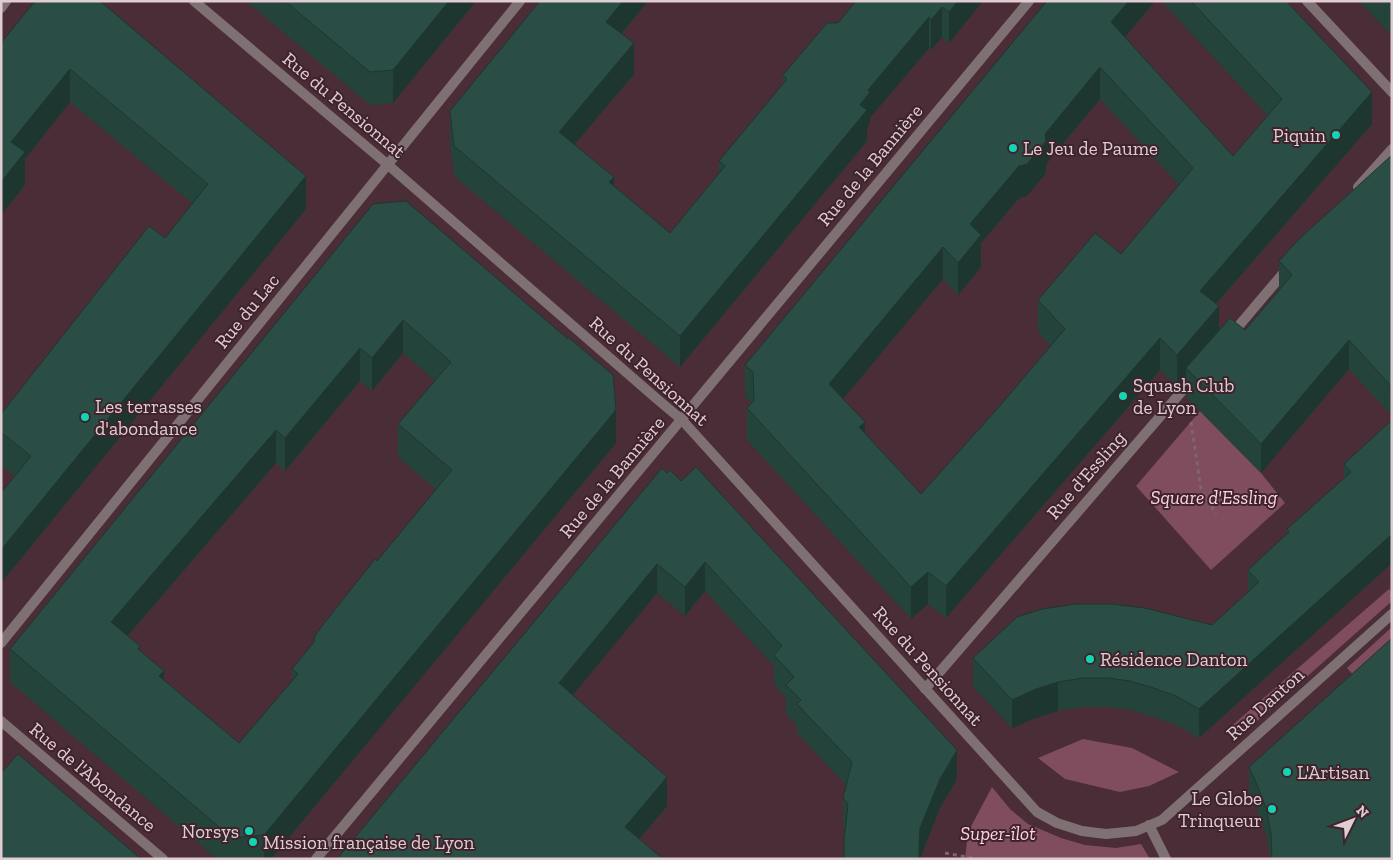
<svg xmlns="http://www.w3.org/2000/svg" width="1393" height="860" font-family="'Zilla Slab',serif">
<rect width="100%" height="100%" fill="#4a2d36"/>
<g fill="#804d5e">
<polygon points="1200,411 1261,473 1285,503 1211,570 1136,486"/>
<polygon points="1389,589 1392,592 1392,601 1237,739 1228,729"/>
<polygon points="1392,627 1392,648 1357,679 1347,668"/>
<polygon points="1083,739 1132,748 1179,772 1149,786 1120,792 1065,779 1038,758"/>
<polygon points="992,787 1010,809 1028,824 1061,838 1085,845 1116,848 1141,844 1150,859 965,859 968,832"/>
</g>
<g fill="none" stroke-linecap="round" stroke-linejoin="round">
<g stroke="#7f656d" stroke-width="3" stroke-dasharray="4 4" stroke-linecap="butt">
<polyline points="1191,422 1201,489 1216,514"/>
<polyline points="945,853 978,859"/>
</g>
<g stroke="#7f7074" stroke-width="10">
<polyline points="194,1 387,164 657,399 682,420 1037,812 1057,823 1082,831 1106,834 1136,831 1162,820 1392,614"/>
<polyline points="1307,1 1392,92"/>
<polyline points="1,8 6,1"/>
<polyline points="1358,187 1392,149"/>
<polyline points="1231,335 1286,270"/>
<polyline points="1,643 520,1"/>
<polyline points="925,689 1195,376"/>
<polyline points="1,721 163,859"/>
<polyline points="1149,825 1166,859"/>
<polyline points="316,859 1029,1"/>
</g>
</g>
<g fill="#24433b" fill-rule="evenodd">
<polygon points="35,1 306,209 1,583 1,493 15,476 1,465 1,414 165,238 193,204 70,102 25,159 25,185 1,215 1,43"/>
<polygon points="246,1 476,1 393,103 370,105"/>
<polygon points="540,1 648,1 622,34 634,74 574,145 614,186 670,233 719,174 719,161 783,84 783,75 838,23 854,3 854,1 983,1 949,43 942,37 931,50 929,48 870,118 870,123 867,128 867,141 680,367 454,176 450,142 450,111"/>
<path d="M1047 1H1155L1125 37 1233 156 1268 116 1161 1H1286L1372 124 1216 304 1219 330H1245L1279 291V261L1392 155V416L1349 369 1261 473 1186 397V376L1177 387 1160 370 946 618 928 604 911 619 747 440V408L752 403 745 397V365ZM1100 99 1179 185 1121 254 1038 300V332L1051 346 998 408 921 494 865 433 843 399 943 279 958 295 981 267V243L1019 198 1027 196 1046 173V164Z"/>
<polygon points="1359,1 1392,1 1392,36"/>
<path d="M373 204 616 443 271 859H217L10 682V649ZM403 353 435 381 398 424V457L436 489 377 561 314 642 292 669V681L239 743 164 680 128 635 276 463 285 471 360 381 372 391Z"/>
<polygon points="1392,420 1392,563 1199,738 1176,725 1151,716 1130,710 1108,707 1083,707 1058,711 1036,718 1012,728 973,687 973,658 1212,625 1248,592 1248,570 1287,534 1287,529 1344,478 1344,464"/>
<polygon points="662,468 957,779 940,808 920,859 844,859 844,841 845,830 843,827 843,798 846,785 797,733 797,726 786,714 786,698 774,684 774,666 705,591 685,616 657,593 572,695 667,806 639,839 337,859"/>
<polygon points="1249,767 1392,859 1271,859 1266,834 1258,812 1249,793"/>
</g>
<g fill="#1d3730">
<polygon points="449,1 476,1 393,103 393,70"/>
<polygon points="623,1 648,1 606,52 606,22"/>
<polygon points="958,1 983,1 949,43 949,12"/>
<polygon points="1129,1 1155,1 1111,54 1111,22"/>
<polygon points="942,7 942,37 931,50 931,20"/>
<polygon points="929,17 929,48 870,118 870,123 867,128 867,141 680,367 680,336 860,105 868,90"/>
<polygon points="634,43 634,74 559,163 559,132"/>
<polygon points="1100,67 1100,99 1046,164 1046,173 1027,196 1019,198 981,243 981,267 958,295 958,263 970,224"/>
<polygon points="70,69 70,102 25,159 25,185 1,215 1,182 11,142"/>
<polygon points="1372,92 1372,124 1200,322 1200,291"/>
<polygon points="306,176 306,209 1,583 1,550"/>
<polygon points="614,177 614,208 609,182"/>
<polygon points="943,247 943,279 829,416 829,384"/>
<polygon points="1219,306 1219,338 1186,368 1186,376 1177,387 1177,355"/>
<polygon points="403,320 403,353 372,391 372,358"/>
<polygon points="1160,338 1160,370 946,618 946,586"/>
<polygon points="1349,340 1349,369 1261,473 1261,444"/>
<polygon points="360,348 360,381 285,471 285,438"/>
<polygon points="616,410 616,443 271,859 264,859 264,835"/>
<polygon points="865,422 865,454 859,427"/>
<polygon points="276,430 276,463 111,655 111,622"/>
<polygon points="1392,534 1392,563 1199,738 1199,709"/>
<polygon points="705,562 705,591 685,616 685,587"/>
<polygon points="657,564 657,593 559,712 559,683"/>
<polygon points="928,572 928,604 911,619 911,587"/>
<polygon points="164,671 164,704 159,676"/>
<polygon points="1058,682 1058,711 1036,718 1012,728 1012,700 1036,689"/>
<polygon points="957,750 957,779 940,808 920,859 919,859 919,843 920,828 940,779"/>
<polygon points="667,777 667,806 625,856 625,827"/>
</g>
<g fill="#2a4e45" stroke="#1d3730" fill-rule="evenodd">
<polygon points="35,1 100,1 306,176 1,550 1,493 31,456 1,432 1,414 149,226 165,238 208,184 70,69 11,142 25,152 1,182 1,43"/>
<polygon points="285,1 449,1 393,70 370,72"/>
<polygon points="540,1 623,1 606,22 634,43 559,132 614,177 609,182 670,233 725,166 719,161 787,79 783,75 827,23 838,23 856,1 958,1 949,12 942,7 931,20 929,17 868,90 870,92 860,105 867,110 680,336 454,146 450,111"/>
<path d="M1047 1H1129L1111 22 1233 156 1282 99 1191 1H1286L1372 92 1200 291 1219 306 1177 355 1160 338 946 586 928 572 911 587 747 408 754 401 753 372 745 365ZM1100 67 1193 168 1121 254 1095 233 1038 300 1065 329 998 408 921 494 859 427 865 422 829 384 943 247 958 263 981 235 970 224 1019 166 1027 164 1046 141 1045 134Z"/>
<polygon points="1387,1 1392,1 1392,6"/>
<polygon points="1392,155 1392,387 1349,340 1261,444 1186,368 1230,318 1245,330 1292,275 1279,261 1298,240"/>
<path d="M406 201 568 339 569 338 613 375 616 410 264 835 232 838 10 649 373 204ZM403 320 451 362 398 424 452 470 377 561 375 559 315 635 314 642 292 669 298 674 239 743 159 676 164 671 138 649 140 646 111 622 276 430 285 438 360 348 372 358Z"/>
<polygon points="1392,420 1392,534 1199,709 1176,696 1151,687 1130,681 1108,678 1083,678 1058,682 1036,689 1012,700 973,658 1017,617 1042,609 1076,604 1111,604 1145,608 1212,625 1259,582 1248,570 1289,532 1287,529 1351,472 1344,464"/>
<polygon points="696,467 957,750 940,779 920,828 919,843 919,859 844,859 844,841 848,804 843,798 852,762 797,704 801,700 786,685 794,677 774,655 782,646 705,562 685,587 657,564 559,683 667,777 625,827 663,859 337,859 662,468 667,473 670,470 681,481"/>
<polygon points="1392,638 1392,859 1272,859 1271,834 1266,808 1258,787 1249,767"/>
<polygon points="18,754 141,859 1,859 1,773"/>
</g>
<g fill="#13d5b3" stroke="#3f232c" stroke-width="2">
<circle cx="1336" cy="135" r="5"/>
<circle cx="1013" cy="148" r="5"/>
<circle cx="1123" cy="396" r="5"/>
<circle cx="85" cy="417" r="5"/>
<circle cx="1090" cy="659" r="5"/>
<circle cx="1287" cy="772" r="5"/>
<circle cx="1272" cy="809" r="5"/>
<circle cx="249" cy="831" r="5"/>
<circle cx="253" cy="842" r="5"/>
</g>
<g text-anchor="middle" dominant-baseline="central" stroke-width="4" stroke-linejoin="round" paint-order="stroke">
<g font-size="19" fill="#e0cdd2" stroke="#3f232c">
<text transform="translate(344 105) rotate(40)">Rue du Pensionnat</text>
<text transform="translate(870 165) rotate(-50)">Rue de la Bannière</text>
<text transform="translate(247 311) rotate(-51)">Rue du Lac</text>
<text transform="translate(649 371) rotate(42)">Rue du Pensionnat</text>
<text transform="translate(1086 475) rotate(-49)">Rue d'Essling</text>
<text transform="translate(612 477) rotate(-50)">Rue de la Bannière</text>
<text transform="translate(928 666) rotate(48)">Rue du Pensionnat</text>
<text transform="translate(1265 704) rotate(-42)">Rue Danton</text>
<text transform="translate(93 777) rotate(40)">Rue de l'Abondance</text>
</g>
<g font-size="19" fill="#e0cdd2" stroke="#3f232c" text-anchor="start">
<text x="1326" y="135" text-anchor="end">Piquin</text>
<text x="1023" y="148">Le Jeu de Paume</text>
<text x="1133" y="385">Squash Club<tspan x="1133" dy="22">de Lyon</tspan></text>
<text x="95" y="406">Les terrasses<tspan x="95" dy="22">d'abondance</tspan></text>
<text x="1100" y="659">Résidence Danton</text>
<text x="1297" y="772">L'Artisan</text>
<text x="1262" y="798" text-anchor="end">Le Globe<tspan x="1262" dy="22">Trinqueur</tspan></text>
<text x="239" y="831" text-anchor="end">Norsys</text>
<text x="263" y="842">Mission française de Lyon</text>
</g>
<g font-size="19" font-style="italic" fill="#fed3e0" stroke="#3f232c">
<text x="1214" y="497">Square d'Essling</text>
<text x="998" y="833">Super-îlot</text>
</g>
</g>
<rect width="1393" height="860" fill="none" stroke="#e0cdd2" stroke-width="5"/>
<g transform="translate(1353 820) rotate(48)" stroke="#3f232c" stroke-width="4" paint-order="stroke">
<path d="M0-4L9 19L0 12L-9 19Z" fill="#e0cdd2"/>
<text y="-8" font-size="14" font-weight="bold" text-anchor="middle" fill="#e0cdd2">N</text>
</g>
</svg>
